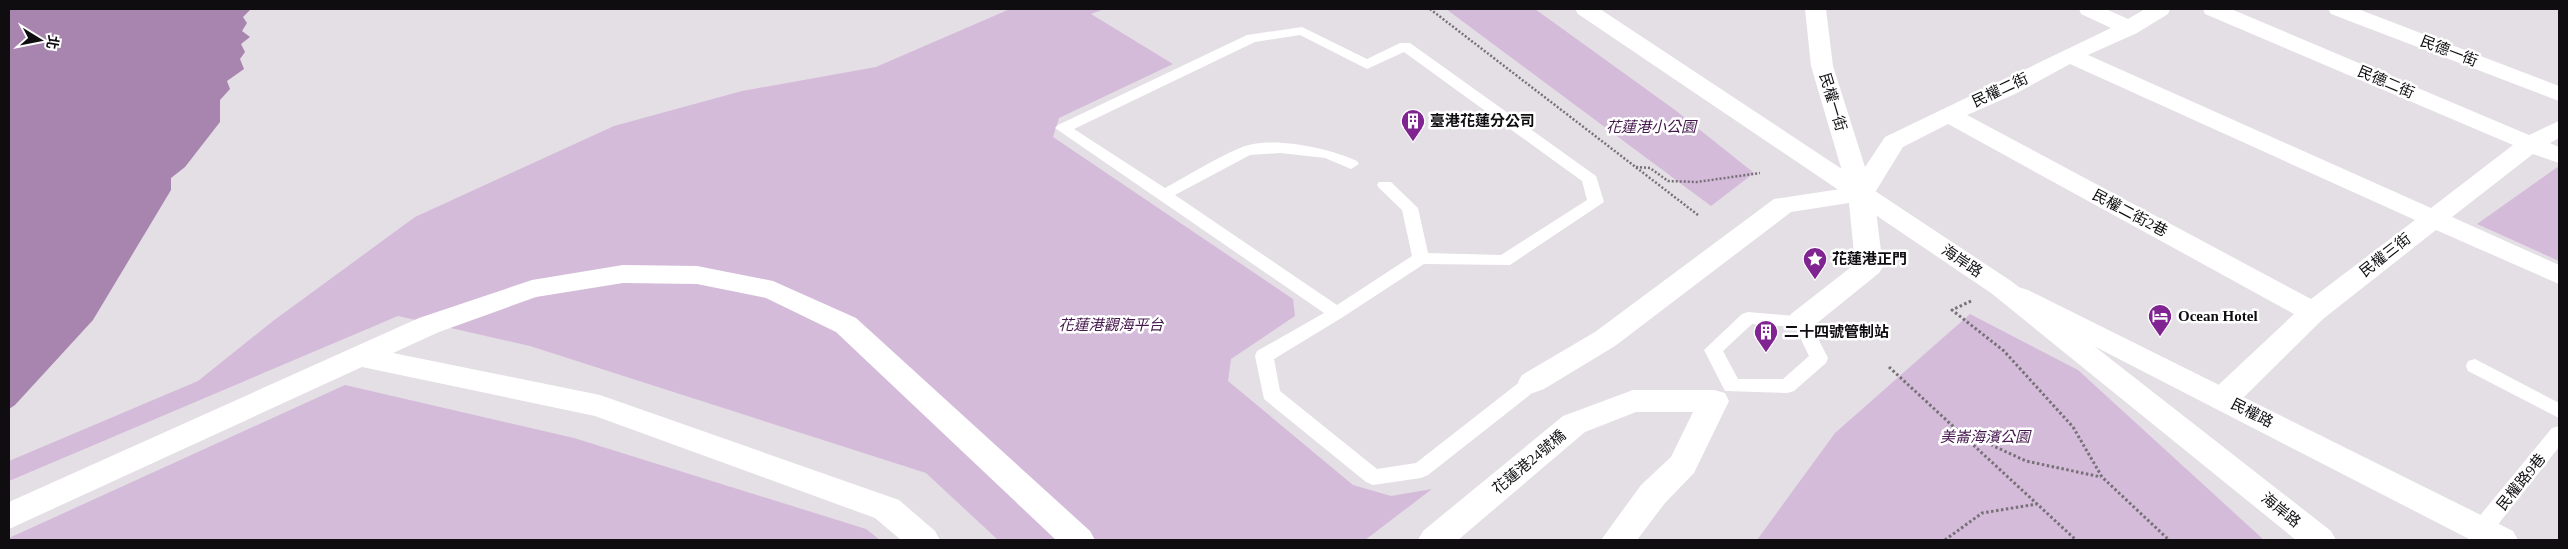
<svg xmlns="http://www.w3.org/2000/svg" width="2568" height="549" font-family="'Times New Roman','Noto Sans TC',serif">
<rect width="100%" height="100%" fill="#e4dee5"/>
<g fill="#d5bbda">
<polygon points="1010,9 1104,9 1091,14 1173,64 1059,118 1053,137 1293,299 1295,316 1231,359 1228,381 1353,485 1391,496 1432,489 1365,540 998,540 926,473 530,346 398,316 9,481 9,461 198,381 273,321 415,217 614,126 742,91 876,67"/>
<polygon points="1446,9 1535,9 1675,110 1754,173 1711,206"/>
<polygon points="2559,166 2559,261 2477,224"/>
<polygon points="1970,314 2078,370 2264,540 1757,540 1835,433"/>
<polygon points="345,385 574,438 866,529 880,540 9,540 9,538"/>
</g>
<polygon fill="#a885af" points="9,9 251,9 243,17 247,23 242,31 250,37 241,44 245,52 240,59 244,69 227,81 230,89 220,100 220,122 185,167 171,178 171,190 93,320 15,405 9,409"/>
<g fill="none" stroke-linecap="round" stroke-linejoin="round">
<g stroke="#757176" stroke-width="2.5" stroke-dasharray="2 2" stroke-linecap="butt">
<polyline points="1430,9 1698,215"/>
<polyline points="1636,167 1650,168 1668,181 1697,182 1760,173"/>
</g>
<g stroke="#757176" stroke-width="3" stroke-dasharray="2.5 2.5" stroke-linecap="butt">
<polyline points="1971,301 1952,310 2004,351 2073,427 2102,477 2169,540"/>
<polyline points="1889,367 2076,540"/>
<polyline points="1959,430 2026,461 2101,477"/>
<polyline points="1945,540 1982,513 2037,504"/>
</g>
<g fill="#fff" fill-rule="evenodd">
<path d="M1302 27 1367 59 1400 43H1410L1596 176 1604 202 1510 265 1424 264 1343 317 1274 359 1280 391 1377 469 1416 463 1526 377 1533 375 1540 377 1543 382 1540 387 1428 475 1421 478 1373 485 1366 482 1264 399 1255 356 1257 351 1324 313 1055 128 1058 125 1247 35ZM1300 35 1367 69 1404 52 1582 181 1587 200 1501 255 1428 253 1418 208 1391 182H1379L1377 185 1379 188 1402 210 1412 256 1337 305 1175 195 1250 155 1280 153 1325 158 1351 169 1359 164 1357 161C1328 148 1270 135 1240 148 1214 159 1189 175 1165 188L1074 129 1255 42Z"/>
<path d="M1748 312 1807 317 1828 358 1826 363 1794 391 1787 393 1725 391 1704 350 1742 314ZM1752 324 1795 327 1809 356 1783 379H1738L1723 351Z"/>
<polygon points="2475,359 2559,403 2559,418 2468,371 2466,366 2468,361"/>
<polygon points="2559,426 2559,447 2489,536 2481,538 2473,536 2470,530 2473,524 2552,428"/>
</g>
<g fill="#fff" fill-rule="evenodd">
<path d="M1805 9H1826L1833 66 1865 167 1885 137 2111 28 2081 14 2079 9H2106L2128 19 2145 9H2170L2168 14 2137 33 2088 55 2431 208 2513 145 2205 14 2203 9H2231L2529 135 2559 121V138L2550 143 2559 147V163L2533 154 2452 217 2559 265V284L2436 230 2323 319 2234 407 2223 410 2212 407 2208 399 2212 391 2294 314 1948 124 1903 147 1874 194 1883 267 1879 273 1811 328 1801 331 1791 328 1787 321 1791 314 1855 264 1849 203 1791 212 1615 346 1544 389 1533 393 1522 389 1518 382 1522 375 1595 332 1774 199 1847 188 1811 66ZM2070 64 2415 220 2311 299 1967 115 2015 94Z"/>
<polygon points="2328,9 2358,9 2559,86 2559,101 2331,14"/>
<polygon points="623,265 697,266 773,281 856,318 1090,531 1095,540 1056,540 836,332 766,298 697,284 623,283 536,297 439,332 393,353 600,395 899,500 935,531 940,540 901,540 875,518 595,416 362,367 9,529 9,502 419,318 532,280"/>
<polygon points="1633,390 1714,390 1725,393 1729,401 1694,473 1665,503 1637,540 1601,540 1641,485 1671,457 1693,412 1636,412 1585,432 1458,540 1418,540 1423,531 1563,416"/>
</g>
<polygon fill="#fff" fill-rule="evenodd" points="2018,287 2028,290 2513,531 2518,540 2471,540 2008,302 2004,296 2008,290"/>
<polygon fill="#fff" fill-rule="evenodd" points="1575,9 1600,9 2011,281 2331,531 2336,540 2296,540 1991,293 1578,14"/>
</g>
<defs>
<g id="building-pin" transform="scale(1.25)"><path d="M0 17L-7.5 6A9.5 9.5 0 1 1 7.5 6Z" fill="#802491" stroke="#fff"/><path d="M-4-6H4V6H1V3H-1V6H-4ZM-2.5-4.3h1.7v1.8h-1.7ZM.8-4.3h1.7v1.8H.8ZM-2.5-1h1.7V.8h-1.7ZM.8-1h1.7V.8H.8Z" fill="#fff"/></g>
<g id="sight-pin" transform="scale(1.25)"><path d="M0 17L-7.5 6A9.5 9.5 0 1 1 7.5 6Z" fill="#802491" stroke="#fff"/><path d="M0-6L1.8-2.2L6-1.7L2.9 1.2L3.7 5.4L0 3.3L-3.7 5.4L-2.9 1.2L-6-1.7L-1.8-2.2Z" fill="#fff"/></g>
<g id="hotel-pin" transform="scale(1.25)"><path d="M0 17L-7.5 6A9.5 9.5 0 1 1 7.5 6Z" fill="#802491" stroke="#fff"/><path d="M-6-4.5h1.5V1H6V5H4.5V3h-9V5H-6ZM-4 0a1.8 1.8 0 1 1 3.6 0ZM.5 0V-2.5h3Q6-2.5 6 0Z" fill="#fff"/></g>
</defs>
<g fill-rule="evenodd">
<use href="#building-pin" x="1413" y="121"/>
<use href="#sight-pin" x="1815" y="259"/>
<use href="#hotel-pin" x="2160" y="316"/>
<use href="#building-pin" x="1766" y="332"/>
</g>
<g text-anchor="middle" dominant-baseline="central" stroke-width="5" stroke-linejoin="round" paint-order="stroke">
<g font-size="15" fill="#0f0d10" stroke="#fff">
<text transform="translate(2449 51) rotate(21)">民德一街</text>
<text transform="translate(2386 82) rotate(23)">民德二街</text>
<text transform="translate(2000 90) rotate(-25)">民權二街</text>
<text transform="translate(1833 102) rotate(73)">民權一街</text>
<text transform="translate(2130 213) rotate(28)">民權二街2巷</text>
<text transform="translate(2385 255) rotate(-38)">民權三街</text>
<text transform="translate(1962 261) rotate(34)">海岸路</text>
<text transform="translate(2252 413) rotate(27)">民權路</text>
<text transform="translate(1529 462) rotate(-40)">花蓮港24號橋</text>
<text transform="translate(2521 482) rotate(-51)">民權路9巷</text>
<text transform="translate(2281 510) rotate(39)">海岸路</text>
</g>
<g font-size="15" font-weight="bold" fill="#0f0d10" stroke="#fff" text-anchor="start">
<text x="1430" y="121">臺港花蓮分公司</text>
<text x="1832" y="259">花蓮港正門</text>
<text x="2178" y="316">Ocean Hotel</text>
<text x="1784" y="332">二十四號管制站</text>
</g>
<g font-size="15" font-style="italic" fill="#44174c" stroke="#fff">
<text x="1651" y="127">花蓮港小公園</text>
<text x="1111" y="325">花蓮港觀海平台</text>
<text x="1985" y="437">美崙海濱公園</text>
</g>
</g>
<rect width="2568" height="549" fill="none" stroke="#0f0d10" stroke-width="20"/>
<g transform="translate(40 40) rotate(100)" stroke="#ffffff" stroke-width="4" paint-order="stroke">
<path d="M0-4L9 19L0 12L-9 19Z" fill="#0f0d10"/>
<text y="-8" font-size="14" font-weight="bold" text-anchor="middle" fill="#0f0d10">北</text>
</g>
</svg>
